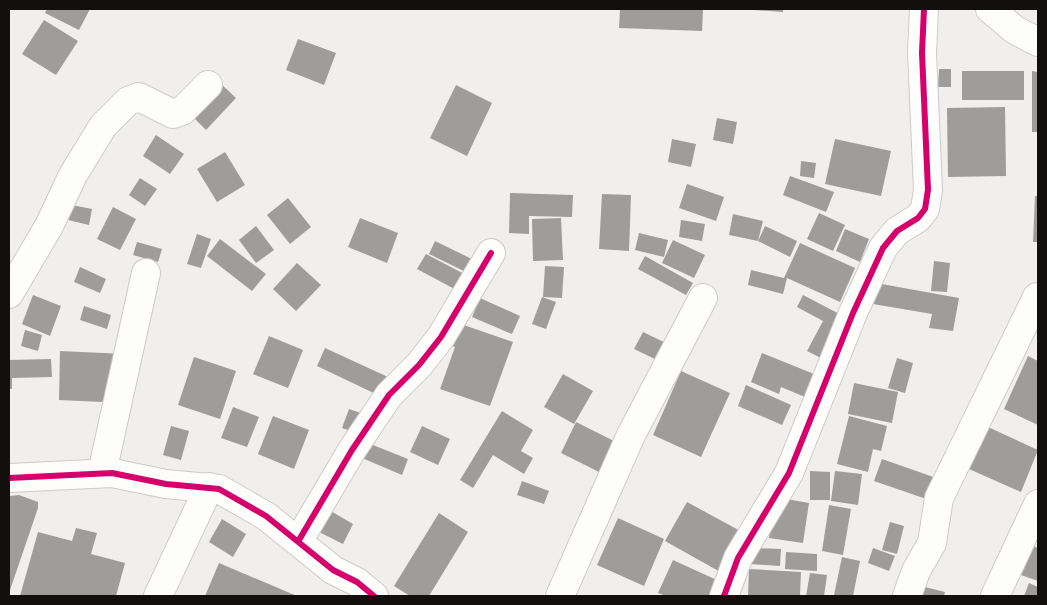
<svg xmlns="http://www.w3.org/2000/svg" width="1047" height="605" font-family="'Alegreya Sans',sans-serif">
<rect width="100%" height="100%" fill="#f1efec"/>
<g fill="#9e9d9b">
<polygon points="47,9 90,9 79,30 45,13"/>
<polygon points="620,9 703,10 702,31 619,28"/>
<polygon points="740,9 783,9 783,12"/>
<polygon points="44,20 78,41 56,75 22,54"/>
<polygon points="298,39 336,53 324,85 286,70"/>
<polygon points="939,69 951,69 951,87 938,87"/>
<rect x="962" y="71" width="62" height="29"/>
<polygon points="1032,71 1038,72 1038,132 1032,132"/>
<polygon points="220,83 236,98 206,130 191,115"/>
<polygon points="456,85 492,103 467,156 430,138"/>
<polygon points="1005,107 1006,176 948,177 947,108"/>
<polygon points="717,118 737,122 733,144 713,140"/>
<polygon points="156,135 184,154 170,174 143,156"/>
<polygon points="672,139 696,144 691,167 668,162"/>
<polygon points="835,139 891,151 881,196 825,184"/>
<polygon points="225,152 245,185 217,202 197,169"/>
<polygon points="801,161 816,163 814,178 800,176"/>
<polygon points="790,176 834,192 826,212 783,195"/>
<polygon points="140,178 157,189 145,206 129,195"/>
<polygon points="687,184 724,197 716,221 679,208"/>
<polygon points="510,193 573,195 572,217 529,216 529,234 509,233"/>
<polygon points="602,194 631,195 629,251 599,249"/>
<polygon points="1035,196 1038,196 1038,242 1033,242"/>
<polygon points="288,198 311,227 290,244 267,215"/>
<polygon points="72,205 92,209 89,225 68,220"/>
<polygon points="113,207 136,219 120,250 97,239"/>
<polygon points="819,213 845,225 833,251 807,239"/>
<polygon points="733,214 763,221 758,241 765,226 797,241 790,257 758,241 729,235"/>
<polygon points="360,218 398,233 387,263 348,247"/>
<polygon points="561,218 563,260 533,261 532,219"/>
<polygon points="681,220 705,224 702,241 679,237"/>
<polygon points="256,226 274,250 256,263 239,240"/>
<polygon points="845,229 869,239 860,262 836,251"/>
<polygon points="639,233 668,240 664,257 635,250"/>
<polygon points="197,234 211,239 201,268 187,264"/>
<polygon points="220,239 266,274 252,291 207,256"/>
<polygon points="673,240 705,255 694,278 662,263"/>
<polygon points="435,241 478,262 472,275 429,254"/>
<polygon points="137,242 162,249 158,262 133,255"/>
<polygon points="800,243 855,268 840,302 787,278 783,294 748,285 751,270 784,278"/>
<polygon points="426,254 470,277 462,293 417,269"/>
<polygon points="645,256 693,283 686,295 638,269"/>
<polygon points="934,261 950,263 947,292 931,291"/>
<polygon points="297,263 321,285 296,311 273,289"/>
<polygon points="545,266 564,267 562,298 543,297"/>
<polygon points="80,267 106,279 100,293 74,282"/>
<polygon points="876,283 959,298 953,331 929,328 932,314 873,304"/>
<polygon points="33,295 61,306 50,336 22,324"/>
<polygon points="803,295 849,319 827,361 807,351 823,321 797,307"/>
<polygon points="542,297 556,302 546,329 532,324"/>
<polygon points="480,298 520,316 512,334 472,317"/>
<polygon points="84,306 111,315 107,329 80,320"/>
<polygon points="455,322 513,342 490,406 440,389 455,347 447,344"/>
<polygon points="25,330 42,335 38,351 21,346"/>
<polygon points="643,332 668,344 659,361 634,349"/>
<polygon points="269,336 303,350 288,388 253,374"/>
<polygon points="325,348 388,377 380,396 317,366"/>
<polygon points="60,351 125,354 124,403 59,400"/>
<polygon points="762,353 814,374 805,397 781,387 779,394 751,382"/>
<polygon points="1028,356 1038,361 1038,425 1004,409"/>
<polygon points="194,357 236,371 220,419 178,405"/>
<polygon points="897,358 913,363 905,393 888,388"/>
<polygon points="51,359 52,377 12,378 12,389 9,389 9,360"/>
<polygon points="681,371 730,393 701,457 653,435"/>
<polygon points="563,374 593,391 574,424 544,407"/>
<polygon points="854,383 898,392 892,423 848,414"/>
<polygon points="746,385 791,405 782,425 738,406"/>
<polygon points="233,407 259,417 247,447 221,438"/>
<polygon points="349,409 364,414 357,433 342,428"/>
<polygon points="502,411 533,430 521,451 533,458 524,474 493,455 473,488 460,480"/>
<polygon points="273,416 309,430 294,469 258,454"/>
<polygon points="849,416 887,426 881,451 873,449 868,472 837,464"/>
<polygon points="576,422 616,442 601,473 561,453"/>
<polygon points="171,426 189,431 181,460 163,455"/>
<polygon points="422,426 450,439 438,465 410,452"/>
<polygon points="988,427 1038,450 1021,492 969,469"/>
<polygon points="368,443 408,459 402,475 362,458"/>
<polygon points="882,459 942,480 935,502 874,481"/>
<polygon points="810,471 830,472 830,500 810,500"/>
<polygon points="835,471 862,474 858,505 831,501"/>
<polygon points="522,481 549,491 544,504 517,495"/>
<polygon points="19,495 38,502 38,508 9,593 9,496"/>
<polygon points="775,497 809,503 803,543 769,538"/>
<polygon points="687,502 744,533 722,573 665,541"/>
<polygon points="829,505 851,509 843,555 822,551"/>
<polygon points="329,510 353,524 343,544 317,531"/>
<polygon points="439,513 468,532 429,596 410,596 394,586"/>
<polygon points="618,518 664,539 644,586 597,565"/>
<polygon points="222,519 246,534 233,557 209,542"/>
<polygon points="890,522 904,526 897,554 882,550"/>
<polygon points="76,528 97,533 91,554 125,563 116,596 20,596 38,532 72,541"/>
<polygon points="1031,545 1038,548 1038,581 1021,575"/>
<polygon points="752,548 781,549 780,566 750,564"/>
<polygon points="873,548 895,556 889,571 868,563"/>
<polygon points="786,552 817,554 817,571 785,569"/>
<polygon points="842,557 860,561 853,596 834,595"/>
<polygon points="673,560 719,581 713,596 666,596 658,593"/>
<polygon points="219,563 297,596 205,596"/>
<polygon points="749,569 801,572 800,596 748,596"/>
<polygon points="810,573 827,575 824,596 806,596"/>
<polygon points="1029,583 1038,587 1038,596 1024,596"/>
<polygon points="921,586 945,592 944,596 918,596"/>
</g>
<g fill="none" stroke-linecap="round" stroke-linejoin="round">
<g stroke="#cdcbc9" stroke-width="30">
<g id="minor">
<polyline points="990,9 1015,30 1038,42"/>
<polyline points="9,294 49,226 73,175 103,126 128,101 139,97 173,114 182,111 208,85"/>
<polyline points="102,473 146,273"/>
<polyline points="9,478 112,473 166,484 219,489 266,516 333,570 357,582 374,596"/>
<polyline points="299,540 352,450 389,395 419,365 441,337 491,253"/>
<polyline points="158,596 209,487"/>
<polyline points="560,596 631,435 703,298"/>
<polyline points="724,596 738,558 789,473 853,313 883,248 897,231 918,218 925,209 928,190 922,53 924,9"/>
<polyline points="907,596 916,571 932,543 939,498 1037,297"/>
<polyline points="995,596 1038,504"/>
</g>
</g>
<use href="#minor" stroke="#fdfdfc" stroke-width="28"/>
<g stroke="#fefcfb" stroke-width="9">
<g id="cycleway">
<polyline points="9,478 112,473 166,484 219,489 266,516 333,570 357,582 374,596"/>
<polyline points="299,540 352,450 389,395 419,365 441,337 491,253"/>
<polyline points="724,596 738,558 789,473 853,313 883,248 897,231 918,218 925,209 928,190 922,53 924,9"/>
</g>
</g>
<use href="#cycleway" stroke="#d6006c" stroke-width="6"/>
</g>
<rect width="1047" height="605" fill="none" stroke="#12100f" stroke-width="20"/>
</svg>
